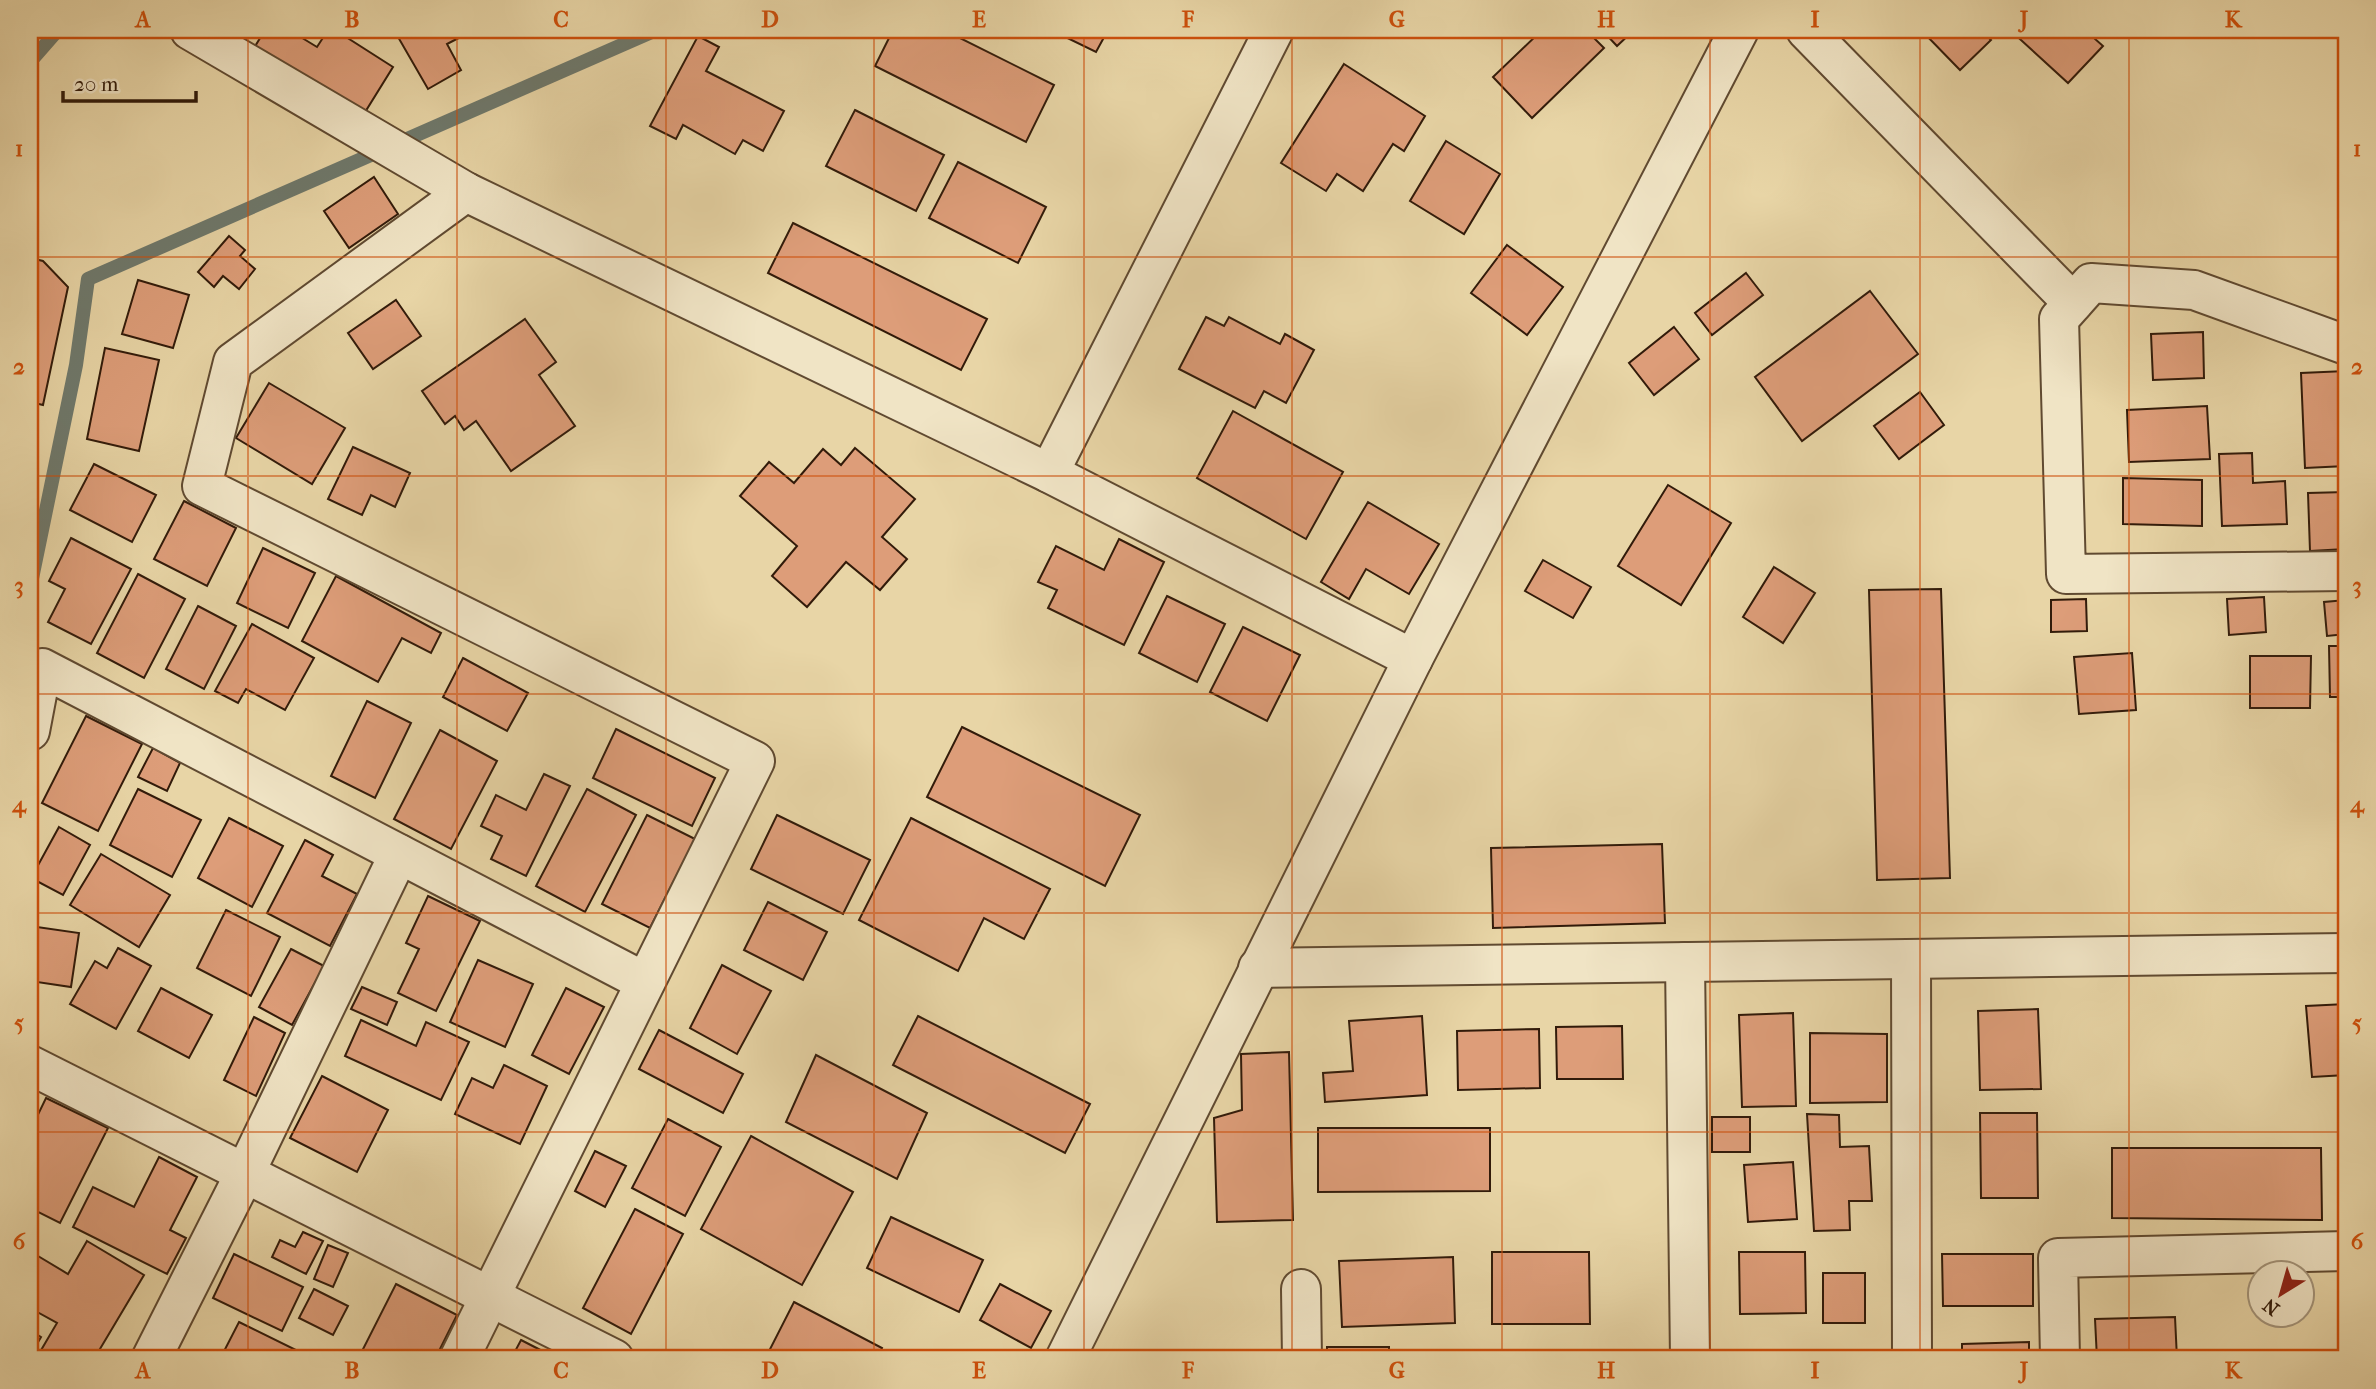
<svg xmlns="http://www.w3.org/2000/svg" width="2376" height="1389" font-family="'IM FELL French Canon',serif">
<rect width="100%" height="100%" fill="#e8d5a6"/>
<filter id="stains"><feTurbulence type="fractalNoise" baseFrequency=".00286" numOctaves="4"/><feColorMatrix values="0 0 0 0 .2 0 0 0 0 .09 0 0 0 0 .02 0 0 0 .5 -.17"/></filter>
<radialGradient id="worn" r=".72"><stop offset=".6" stop-color="#630" stop-opacity="0"/><stop offset="1" stop-color="#630" stop-opacity=".3"/></radialGradient>
<g fill="none" stroke-linecap="round" stroke-linejoin="round">
<g stroke="#6f796c" stroke-width="14">
<polyline points="30,62 58,30"/>
<polyline points="30,588 76,365 88,279 656,30"/>
</g>
</g>
<g fill="#dd9d79" stroke="#321b0a" stroke-width="2">
<polygon points="265,30 289,30 317,47 328,30 335,30 393,67 362,117 254,48"/>
<polygon points="394,30 474,30 447,44 461,70 428,89"/>
<polygon points="893,30 944,30 1054,85 1026,142 875,66"/>
<polygon points="1051,30 1108,30 1096,52"/>
<polygon points="1542,30 1586,30 1604,48 1532,118 1493,77"/>
<polygon points="1602,30 1634,30 1617,46"/>
<polygon points="1921,30 1981,30 1991,40 1960,70"/>
<polygon points="2010,30 2085,30 2103,46 2068,83"/>
<polygon points="698,36 719,47 706,71 784,111 763,151 743,140 735,154 683,125 676,139 650,126"/>
<polygon points="1344,64 1425,116 1404,151 1393,144 1363,191 1337,174 1326,191 1281,163"/>
<polygon points="855,110 944,155 916,211 826,166"/>
<polygon points="1446,141 1500,174 1464,234 1410,201"/>
<polygon points="958,162 1046,207 1018,263 929,218"/>
<polygon points="374,177 398,214 349,248 324,211"/>
<polygon points="793,223 987,319 961,370 768,273"/>
<polygon points="229,236 245,250 240,256 255,269 239,289 223,276 214,287 198,272"/>
<polygon points="1507,245 1563,287 1527,335 1471,293"/>
<polygon points="30,258 43,261 68,287 43,405 30,402"/>
<polygon points="1746,273 1763,295 1712,335 1695,313"/>
<polygon points="138,280 189,295 173,348 122,334"/>
<polygon points="1870,291 1918,354 1802,441 1755,377"/>
<polygon points="396,300 421,336 373,369 348,333"/>
<polygon points="1206,317 1224,326 1229,317 1280,344 1285,334 1314,350 1286,403 1264,391 1255,408 1179,369"/>
<polygon points="525,319 556,362 539,375 575,426 511,471 476,421 464,430 455,416 445,424 422,391"/>
<polygon points="1674,327 1699,359 1654,395 1629,363"/>
<polygon points="2203,332 2204,378 2153,380 2151,334"/>
<polygon points="105,348 159,360 139,451 87,439"/>
<polygon points="2346,371 2346,466 2305,468 2301,373"/>
<polygon points="269,383 345,428 312,484 236,438"/>
<polygon points="1920,392 1944,425 1899,459 1874,426"/>
<polygon points="2207,406 2210,459 2129,462 2127,410"/>
<polygon points="1233,411 1343,472 1306,539 1197,478"/>
<polygon points="353,447 410,473 395,507 371,495 362,515 328,499"/>
<polygon points="855,448 915,499 882,537 907,559 880,590 846,562 807,607 772,576 797,546 740,496 769,462 794,483 823,449 841,465"/>
<polygon points="2252,453 2253,483 2285,481 2287,524 2222,526 2219,454"/>
<polygon points="94,464 156,495 132,542 70,510"/>
<polygon points="2123,478 2202,480 2202,526 2123,524"/>
<polygon points="1668,485 1731,523 1681,605 1618,566"/>
<polygon points="2346,492 2346,549 2310,551 2308,493"/>
<polygon points="184,501 236,528 207,586 154,559"/>
<polygon points="1368,502 1439,544 1409,594 1366,569 1349,599 1321,582"/>
<polygon points="71,538 131,569 91,644 48,622 65,589 49,581"/>
<polygon points="1119,539 1164,562 1124,645 1048,608 1057,590 1038,582 1056,546 1104,570"/>
<polygon points="263,548 315,573 288,628 237,603"/>
<polygon points="1543,560 1591,587 1573,618 1525,591"/>
<polygon points="1774,567 1815,593 1783,643 1743,617"/>
<polygon points="138,574 185,599 144,678 97,653"/>
<polygon points="336,576 441,633 431,653 402,638 378,682 302,641"/>
<polygon points="1941,589 1950,878 1877,880 1869,590"/>
<polygon points="1167,596 1225,624 1197,682 1139,653"/>
<polygon points="2264,597 2266,632 2229,635 2227,599"/>
<polygon points="2086,599 2087,631 2051,632 2051,600"/>
<polygon points="2346,600 2346,634 2327,636 2324,602"/>
<polygon points="198,606 236,626 204,689 166,669"/>
<polygon points="252,624 314,658 285,710 246,689 238,703 215,691"/>
<polygon points="1243,627 1300,655 1267,721 1210,692"/>
<polygon points="2329,646 2346,646 2346,697 2330,697"/>
<polygon points="2132,653 2136,710 2079,714 2074,657"/>
<polygon points="2250,656 2311,656 2310,708 2250,708"/>
<polygon points="463,658 528,693 507,731 443,697"/>
<polygon points="367,701 411,723 375,798 331,776"/>
<polygon points="86,716 142,744 98,831 42,803"/>
<polygon points="962,727 1140,815 1105,886 927,797"/>
<polygon points="616,729 715,778 692,826 593,778"/>
<polygon points="440,730 497,761 451,849 394,819"/>
<polygon points="153,748 180,763 167,791 138,777"/>
<polygon points="544,774 570,786 526,876 491,859 502,836 481,826 496,795 526,810"/>
<polygon points="138,789 201,820 172,877 110,845"/>
<polygon points="587,789 636,815 585,912 536,886"/>
<polygon points="647,815 695,839 650,928 602,904"/>
<polygon points="777,815 870,860 843,914 751,869"/>
<polygon points="229,818 283,846 252,907 198,878"/>
<polygon points="911,818 1050,889 1024,939 984,918 958,971 859,920"/>
<polygon points="59,827 90,845 63,895 31,878"/>
<polygon points="305,840 333,855 322,876 357,894 330,946 267,913"/>
<polygon points="1662,844 1665,923 1493,928 1491,848"/>
<polygon points="101,854 170,895 139,947 70,905"/>
<polygon points="428,896 480,921 436,1011 398,993 419,949 406,943"/>
<polygon points="768,902 827,932 803,980 744,950"/>
<polygon points="226,910 280,937 251,996 197,968"/>
<polygon points="30,926 79,933 71,987 30,981"/>
<polygon points="118,948 151,966 116,1029 70,1004 95,961 107,968"/>
<polygon points="291,949 324,966 292,1025 259,1007"/>
<polygon points="478,960 533,984 505,1047 450,1022"/>
<polygon points="722,965 771,991 737,1054 690,1028"/>
<polygon points="362,987 397,1002 387,1025 351,1009"/>
<polygon points="161,988 212,1015 189,1058 138,1031"/>
<polygon points="566,988 604,1007 569,1074 532,1055"/>
<polygon points="2346,1004 2346,1075 2312,1077 2306,1006"/>
<polygon points="2038,1009 2041,1089 1980,1090 1978,1011"/>
<polygon points="1793,1013 1796,1106 1742,1107 1739,1015"/>
<polygon points="918,1016 1090,1104 1065,1153 893,1065"/>
<polygon points="1422,1016 1427,1095 1325,1102 1323,1073 1353,1071 1349,1021"/>
<polygon points="254,1017 285,1033 256,1096 224,1080"/>
<polygon points="361,1020 416,1046 426,1022 469,1042 441,1100 345,1056"/>
<polygon points="1622,1026 1623,1079 1557,1079 1556,1027"/>
<polygon points="1539,1029 1540,1088 1458,1090 1457,1031"/>
<polygon points="659,1030 743,1074 723,1113 639,1069"/>
<polygon points="1810,1033 1887,1034 1887,1102 1810,1103"/>
<polygon points="1289,1052 1293,1220 1217,1222 1214,1118 1242,1110 1241,1054"/>
<polygon points="816,1055 927,1113 897,1179 786,1122"/>
<polygon points="504,1065 547,1086 520,1144 455,1114 472,1078 493,1088"/>
<polygon points="322,1076 388,1110 357,1172 290,1138"/>
<polygon points="46,1098 108,1128 60,1223 30,1208 30,1131"/>
<polygon points="1980,1113 2037,1113 2038,1198 1981,1198"/>
<polygon points="1807,1114 1839,1115 1840,1147 1869,1146 1872,1201 1849,1201 1850,1230 1814,1231"/>
<rect x="1712" y="1117" width="38" height="35"/>
<polygon points="668,1119 721,1147 685,1216 632,1188"/>
<polygon points="1318,1128 1490,1128 1490,1191 1318,1192"/>
<polygon points="751,1136 853,1192 802,1285 701,1229"/>
<polygon points="2112,1148 2321,1148 2322,1220 2112,1218"/>
<polygon points="595,1151 626,1166 605,1207 575,1191"/>
<polygon points="159,1157 197,1177 170,1230 186,1238 167,1274 73,1227 93,1187 134,1207"/>
<polygon points="1793,1162 1797,1219 1748,1222 1744,1165"/>
<polygon points="635,1209 683,1234 631,1334 583,1308"/>
<polygon points="891,1217 983,1260 959,1312 867,1268"/>
<polygon points="303,1232 323,1241 306,1274 272,1257 280,1240 295,1247"/>
<polygon points="87,1241 144,1275 94,1359 52,1359 40,1352 57,1323 30,1308 30,1258 33,1253 68,1274"/>
<polygon points="328,1245 348,1253 333,1287 314,1279"/>
<polygon points="1492,1252 1589,1252 1590,1324 1492,1324"/>
<polygon points="1739,1252 1805,1252 1806,1313 1740,1314"/>
<polygon points="234,1254 303,1287 282,1331 213,1298"/>
<polygon points="1942,1254 2033,1254 2033,1306 1943,1306"/>
<polygon points="1453,1257 1455,1323 1342,1327 1339,1261"/>
<rect x="1823" y="1273" width="42" height="50"/>
<polygon points="396,1284 457,1315 435,1359 358,1359"/>
<polygon points="1000,1284 1051,1311 1031,1348 980,1320"/>
<polygon points="314,1289 348,1306 333,1335 299,1318"/>
<polygon points="794,1302 882,1348 877,1359 765,1359"/>
<polygon points="2175,1317 2177,1359 2097,1359 2095,1319"/>
<polygon points="239,1322 300,1352 297,1359 220,1359"/>
<polygon points="30,1330 41,1337 30,1356"/>
<polygon points="521,1340 558,1359 511,1359"/>
<polygon points="2029,1342 2029,1359 1962,1359 1962,1344"/>
<rect x="1327" y="1347" width="62" height="12"/>
</g>
<g fill="none" stroke-linecap="round" stroke-linejoin="round">
<g stroke="#604a31" stroke-width="42">
<g id="minor">
<polyline points="190,30 466,192 1049,473 1413,659"/>
<polyline points="1806,30 2073,303"/>
<polyline points="2346,345 2194,290 2091,283 2059,319 2066,574 2346,571"/>
<polyline points="1049,473 1274,30"/>
<polyline points="30,731 42,668 645,982"/>
<polyline points="1911,959 1912,1359"/>
<polyline points="1685,962 1690,1359"/>
<polyline points="1258,968 2346,953"/>
<polyline points="30,1065 614,1359"/>
<polyline points="1301,1289 1302,1359"/>
<polyline points="151,1359 245,1173 399,854"/>
<polyline points="459,1359 755,761 202,486 233,362 466,192"/>
<polyline points="1065,1359 1413,659 1739,30"/>
<polyline points="2060,1359 2058,1258 2346,1251"/>
</g>
</g>
<use href="#minor" stroke="#f0e4c5" stroke-width="38"/>
</g>
<path fill="none" stroke="#cd500c" stroke-width="2" stroke-opacity="0.55" d="M248 30V1359M457 30V1359M666 30V1359M874 30V1359M1084 30V1359M1292 30V1359M1502 30V1359M1710 30V1359M1920 30V1359M2129 30V1359M30 257H2346M30 476H2346M30 694H2346M30 913H2346M30 1132H2346"/>
<rect width="2376" height="1389" fill="none" stroke="#e8d5a6" stroke-width="77"/>
<g transform="translate(2281 1294) rotate(217)"><circle r="33" fill="#f0e4c5" stroke="#a4947a" stroke-width="2"/>
<path d="M0-5L12 26L0 18L-12 26Z" fill="#8f2418"/>
<text y="-10" font-size="19" font-weight="bold" text-anchor="middle" fill="#321b0a">N</text>
</g>
<path d="M63 91v10h133v-10" fill="none" stroke="#321b0a" stroke-width="3.5"/>
<text x="74" y="91" font-size="21" fill="#321b0a" stroke="#f0e4c5" stroke-width="5" paint-order="stroke">20 m</text>
<rect x="38" y="38" width="2300" height="1312" fill="none" stroke="#cd500c" stroke-width="2.5"/>
<g font-size="23" text-anchor="middle" font-weight="bold" fill="#cd500c">
<text x="143" y="27">A</text>
<text x="352" y="27">B</text>
<text x="561" y="27">C</text>
<text x="770" y="27">D</text>
<text x="979" y="27">E</text>
<text x="1188" y="27">F</text>
<text x="1397" y="27">G</text>
<text x="1606" y="27">H</text>
<text x="1815" y="27">I</text>
<text x="2024" y="27">J</text>
<text x="2233" y="27">K</text>
<text x="19" y="156">1</text>
<text x="2357" y="156">1</text>
<text x="19" y="374">2</text>
<text x="2357" y="374">2</text>
<text x="19" y="593">3</text>
<text x="2357" y="593">3</text>
<text x="19" y="812">4</text>
<text x="2357" y="812">4</text>
<text x="19" y="1030">5</text>
<text x="2357" y="1030">5</text>
<text x="19" y="1249">6</text>
<text x="2357" y="1249">6</text>
<text x="143" y="1378">A</text>
<text x="352" y="1378">B</text>
<text x="561" y="1378">C</text>
<text x="770" y="1378">D</text>
<text x="979" y="1378">E</text>
<text x="1188" y="1378">F</text>
<text x="1397" y="1378">G</text>
<text x="1606" y="1378">H</text>
<text x="1815" y="1378">I</text>
<text x="2024" y="1378">J</text>
<text x="2233" y="1378">K</text>
</g>
<rect width="100%" height="100%" filter="url(#stains)"/>
<rect width="100%" height="100%" fill="url(#worn)"/>
</svg>
